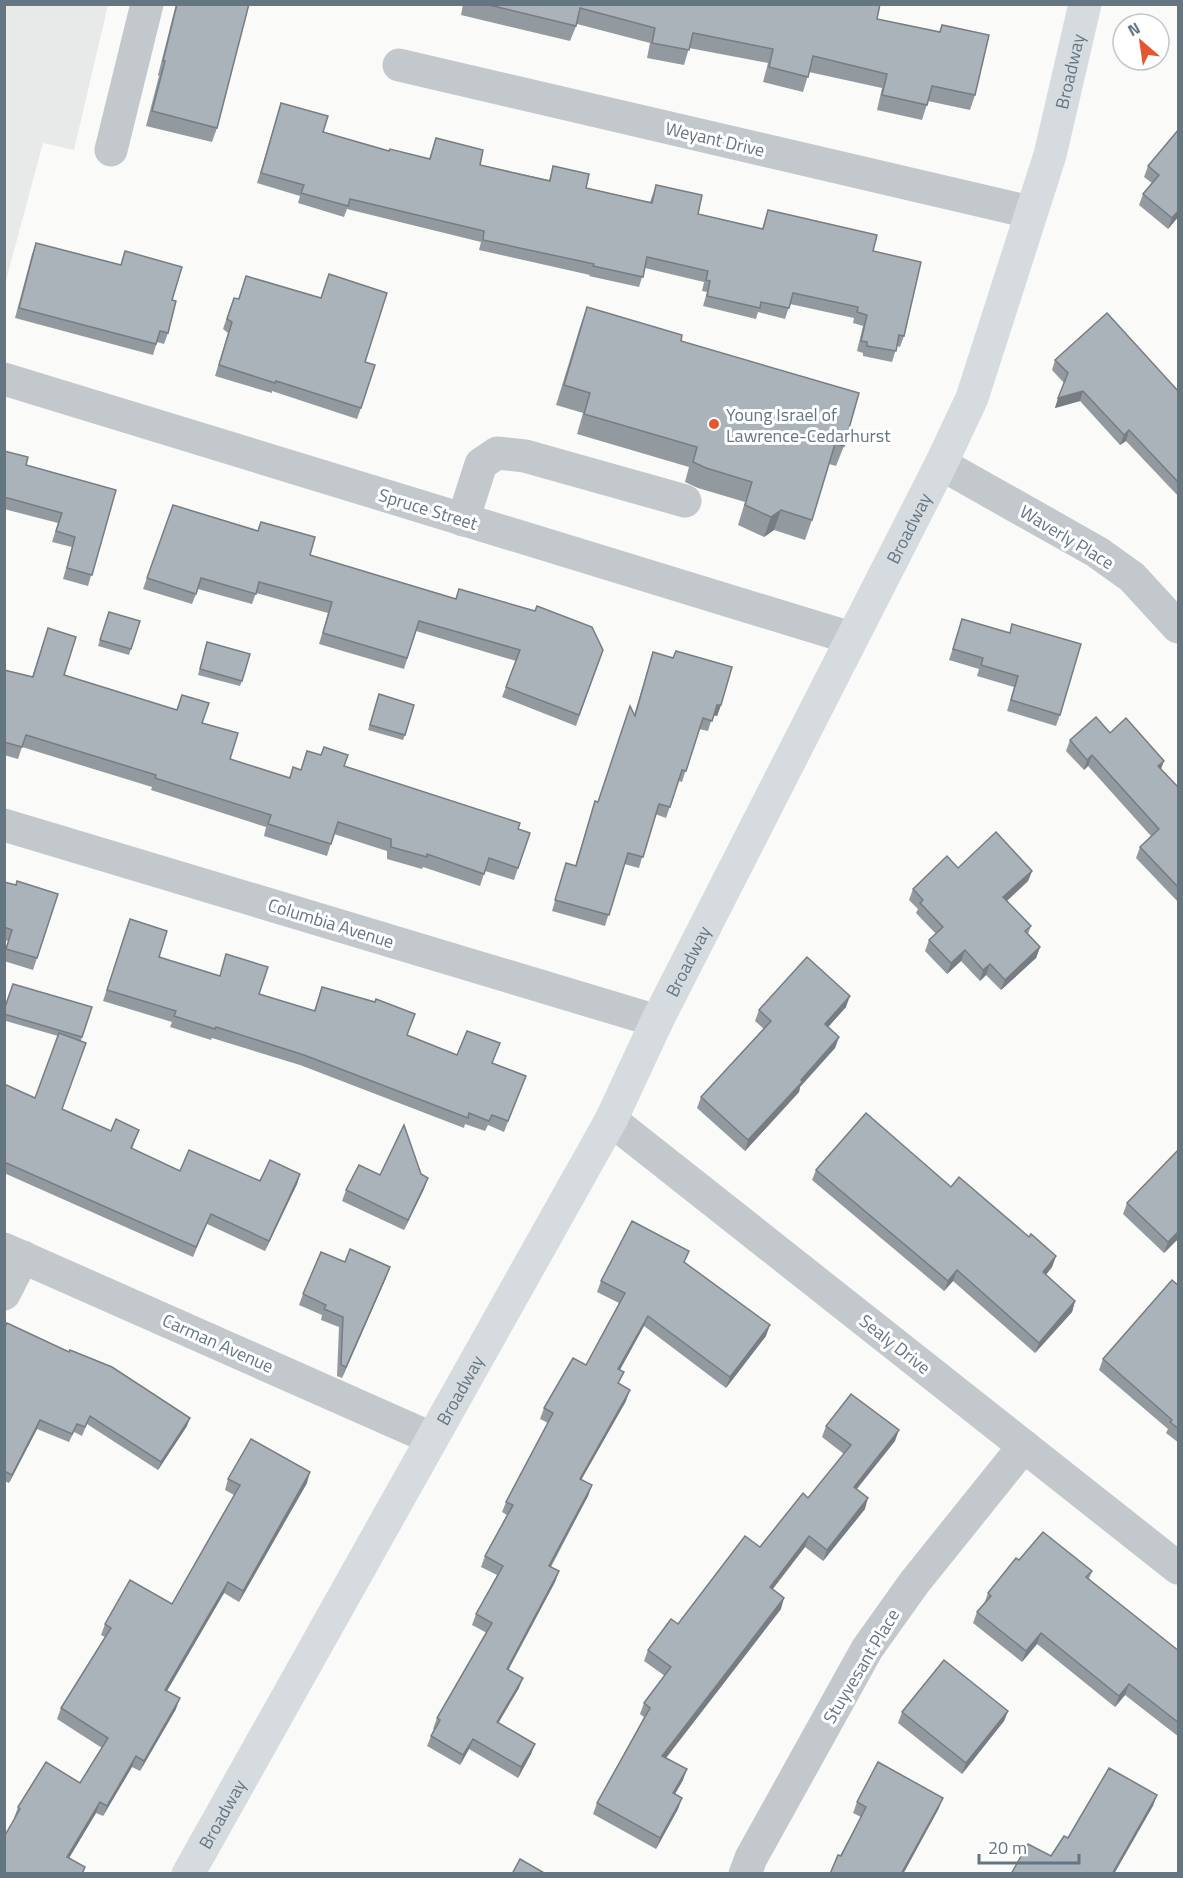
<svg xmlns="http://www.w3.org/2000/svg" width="1183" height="1878" font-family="'Titillium Web',sans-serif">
<rect width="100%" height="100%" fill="#fafaf8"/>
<polygon fill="#e8e9e9" points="5,4 108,5 74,150 43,143 5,284"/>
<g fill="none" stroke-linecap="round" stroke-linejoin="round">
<g stroke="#c3c8cc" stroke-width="33">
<polyline points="399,65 1030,212"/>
<polyline points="111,150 147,4"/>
<polyline points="4,379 851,638"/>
<polyline points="941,464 1097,552 1132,577 1178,627"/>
<polyline points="463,520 481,464 497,453 525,456 685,501"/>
<polyline points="4,825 657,1021"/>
<polyline points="611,1120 1178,1568"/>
<polyline points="4,1249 431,1438"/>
<polyline points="4,1294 23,1257"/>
<polyline points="745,1874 751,1858 867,1649 914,1583 1024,1446"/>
</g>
<path stroke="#d6dbdf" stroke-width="33" id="s1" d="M188 1874 611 1120 657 1021 941 464 972 398 1050 155 1085 4"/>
</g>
<g fill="#929a9f">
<polygon points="176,4 249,4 217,128 212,142 146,126 159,76 158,75"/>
<polygon points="463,4 880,4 877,19 939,32 942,25 975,95 970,110 928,101 922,120 877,110 882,88 809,72 803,92 763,82 768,63 689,48 684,65 647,58 650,43 577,24 570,41 461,15"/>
<polygon points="281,103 323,132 389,151 429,159 436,138 480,165 549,180 553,166 586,188 650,202 656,185 698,214 762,229 768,210 873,251 904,336 900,347 897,346 892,362 863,356 863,353 857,351 863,326 853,323 854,318 790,304 785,319 758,312 756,319 703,306 707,292 702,291 704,282 645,268 639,287 589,276 590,275 479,250 481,242 347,209 344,217 298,203 300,196 257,183"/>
<polygon points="1179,129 1179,216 1168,229 1139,205 1143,194 1152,183 1144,177 1148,166"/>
<polygon points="36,243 121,265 125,251 172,300 168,333 164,344 157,342 153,355 15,318 32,254"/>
<polygon points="246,276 365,362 361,408 357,419 272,391 272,393 215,376 228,333 223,329 230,308 234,298 238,299"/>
<polygon points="587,307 681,341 844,446 836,466 829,464 812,520 805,540 774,530 764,537 738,525 745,502 698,488 685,482 689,467 577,434 583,413 556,405 580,327"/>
<polygon points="1055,360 1179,392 1179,497 1126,441 1120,445 1080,401 1055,408 1064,383 1052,370"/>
<polygon points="4,451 26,465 116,490 88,586 63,579 72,547 52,542 58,523 4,509"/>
<polygon points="173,505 258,531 261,522 310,555 456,599 459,589 603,650 576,726 502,697 516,661 416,631 404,669 319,644 328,613 256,593 252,604 198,589 192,604 143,589"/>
<polygon points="109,612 140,621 129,655 98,646"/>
<polygon points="962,619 1060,715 1056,726 1007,711 1014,687 977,676 979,669 949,660"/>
<polygon points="48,628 64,675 202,723 230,759 289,778 293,767 301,770 307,751 344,766 530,833 514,880 485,871 480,886 423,867 422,869 387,859 387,851 334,834 327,856 264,836 266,827 151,790 152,787 22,747 18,759 4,755 4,670 32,677"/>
<polygon points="205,648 242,681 240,686 198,675"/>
<polygon points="653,652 721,705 717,716 713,715 708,731 699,729 682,782 679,781 666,818 655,814 639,868 624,864 605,926 552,911 566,863 575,866 595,801 598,802 634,715"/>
<polygon points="377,700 405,735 403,740 368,730"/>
<polygon points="1110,733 1161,770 1179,788 1179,903 1136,858 1140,847 1151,836 1088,766 1084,770 1066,751 1070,740"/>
<polygon points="958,868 1032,871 1028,881 1007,901 1031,926 1028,934 1040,947 1036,958 1001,990 986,975 980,981 961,961 947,974 925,951 929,940 936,934 916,913 918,909 909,900 913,889"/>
<polygon points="4,882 37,958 33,970 4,961 4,953 8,941 4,940"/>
<polygon points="130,919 159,957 259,994 314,1011 322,987 407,1035 457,1055 492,1063 526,1076 504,1132 488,1125 485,1131 465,1124 464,1128 300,1065 212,1038 211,1040 170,1027 172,1022 103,1001"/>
<polygon points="846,1007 828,1027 839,1037 835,1048 800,1087 799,1092 745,1151 697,1108 701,1097 764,1029 755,1021 759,1010"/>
<polygon points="4,1009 82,1037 62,1109 111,1131 139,1130 132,1149 180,1171 260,1181 300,1174 297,1184 265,1251 207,1224 193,1257 4,1173 4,1084 35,1098 58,1036 6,1021 4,1023"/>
<polygon points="1179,1149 1179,1238 1164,1253 1123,1214 1127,1203"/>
<polygon points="816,1170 951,1187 1029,1237 1056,1256 1052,1267 1046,1275 1075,1301 1072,1312 1035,1353 953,1281 944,1291 812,1180"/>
<polygon points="380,1175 424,1189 404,1230 342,1201 346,1190"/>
<polygon points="345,1262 386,1278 342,1378 337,1376 339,1327 321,1320 322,1315 299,1305 303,1294"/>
<polygon points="685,1262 766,1336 726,1388 644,1326 620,1370 619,1384 626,1401 581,1480 592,1485 588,1496 551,1567 559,1571 555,1582 509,1669 519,1688 498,1723 535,1744 531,1754 518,1778 469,1749 460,1765 427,1746 431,1736 434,1729 433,1729 437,1718 487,1633 472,1625 476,1614 497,1575 481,1567 485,1556 507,1515 502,1512 506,1502 548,1423 540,1419 544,1408 586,1365 619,1303 597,1292 601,1281"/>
<polygon points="1179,1286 1179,1443 1166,1433 1168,1429 1099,1370 1103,1359"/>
<polygon points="4,1329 187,1426 158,1470 87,1424 82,1436 74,1432 69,1442 37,1429 9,1483 4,1481"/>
<polygon points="826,1426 895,1441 857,1489 865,1509 823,1561 805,1547 772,1589 781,1609 666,1758 683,1780 675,1794 682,1798 678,1809 656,1849 593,1814 597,1803 644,1717 640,1714 644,1703 665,1676 644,1661 648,1650 678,1624 760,1547 808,1498 844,1454 822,1437"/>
<polygon points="228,1479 307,1483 239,1602 224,1593 167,1691 176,1709 140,1771 132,1767 103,1816 96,1813 69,1858 83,1874 14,1818 18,1807 80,1783 102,1748 57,1719 61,1708 105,1637 101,1635 105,1624 172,1604 234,1495 225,1490"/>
<polygon points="1019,1560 1092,1571 1089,1579 1179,1651 1179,1737 1125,1695 1115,1707 1037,1644 1022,1662 973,1623 977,1612 984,1604 988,1593"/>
<polygon points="1008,1711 1004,1721 962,1774 898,1723 902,1712"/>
<polygon points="857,1802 939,1808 903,1874 830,1874 861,1817 853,1813"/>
</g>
<g fill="#777d82">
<polygon points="1179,210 1179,216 1168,229 1172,218"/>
<polygon points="1083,391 1080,401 1055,408 1058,398"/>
<polygon points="1129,430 1126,441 1120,445 1124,435"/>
<polygon points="781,510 774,530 764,537 771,517"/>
<polygon points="717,705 721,705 717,716 713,715"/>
<polygon points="1092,755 1088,766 1084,770 1087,760"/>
<polygon points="1164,761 1160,772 1158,766"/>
<polygon points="1032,871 1028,881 999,908 1003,897"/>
<polygon points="1040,947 1036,958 1001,990 1005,980"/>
<polygon points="965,950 961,961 947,974 951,963"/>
<polygon points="990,964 986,975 980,981 983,970"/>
<polygon points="850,996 846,1007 821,1035 825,1024"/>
<polygon points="839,1037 835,1048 800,1087 799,1092 745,1151 748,1140"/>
<polygon points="300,1174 297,1184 265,1251 269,1241"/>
<polygon points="428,1178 424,1189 404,1230 408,1220"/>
<polygon points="1179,1231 1179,1238 1164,1253 1168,1242"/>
<polygon points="1056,1256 1052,1267 1039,1283 1043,1272"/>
<polygon points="390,1267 386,1278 342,1378 346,1367"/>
<polygon points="957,1270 953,1281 944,1291 948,1281"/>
<polygon points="1075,1301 1072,1312 1035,1353 1039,1343"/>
<polygon points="648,1316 644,1326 614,1380 618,1369"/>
<polygon points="770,1325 766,1336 726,1388 730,1377"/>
<polygon points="630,1390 626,1401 576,1489 580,1479"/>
<polygon points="190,1418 187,1426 158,1470 161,1462"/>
<polygon points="40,1420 37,1429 9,1483 12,1475"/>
<polygon points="899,1430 895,1441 850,1497 854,1487"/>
<polygon points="310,1472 307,1483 239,1602 243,1591"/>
<polygon points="592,1485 588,1496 545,1576 549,1566"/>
<polygon points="868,1498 865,1509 823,1561 827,1550"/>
<polygon points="809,1536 805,1547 766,1598 770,1587"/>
<polygon points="559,1571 555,1582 503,1679 507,1669"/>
<polygon points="228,1582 224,1593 161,1701 165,1690"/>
<polygon points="784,1598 781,1609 659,1767 662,1756"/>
<polygon points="1041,1633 1037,1644 1022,1662 1026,1651"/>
<polygon points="523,1678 519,1688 493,1732 497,1722"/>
<polygon points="1129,1684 1125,1695 1115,1707 1119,1696"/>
<polygon points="180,1698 176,1709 140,1771 144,1761"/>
<polygon points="1008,1711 1004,1721 962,1774 966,1763"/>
<polygon points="473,1739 469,1749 460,1765 463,1755"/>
<polygon points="535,1744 531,1754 518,1778 521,1767"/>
<polygon points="136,1756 132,1767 103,1816 107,1806"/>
<polygon points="687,1769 683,1780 669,1804 673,1793"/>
<polygon points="1157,1795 1153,1806 1114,1874 1112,1874"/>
<polygon points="682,1798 678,1809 656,1849 660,1838"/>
<polygon points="943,1798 939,1808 903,1874 901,1874"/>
<polygon points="100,1802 96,1813 63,1868 67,1857"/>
</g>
<g fill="#aab3b9" stroke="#777d82" stroke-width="1.5">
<polygon points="177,4 249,4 217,128 152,111 165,61 163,61"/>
<polygon points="485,4 880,4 877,19 940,32 942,25 989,35 975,95 932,86 927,105 882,95 887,74 813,56 808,77 769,67 773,49 693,33 689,50 652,43 655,28 580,8 576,26"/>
<polygon points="281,103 328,116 323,132 389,151 390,149 430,159 436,138 483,150 480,165 550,181 553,166 589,174 586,188 652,203 656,185 702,195 698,214 763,229 768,210 877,235 873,251 921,262 904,336 899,335 896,351 867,346 867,342 861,341 867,315 857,312 858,307 793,293 789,308 761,302 760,308 707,296 710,281 706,280 708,271 647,257 643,277 593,266 594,264 483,240 484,231 350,199 348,206 301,193 304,185 261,173"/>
<polygon points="1179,129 1179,210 1172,218 1143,194 1159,175 1148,166"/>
<polygon points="36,243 121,265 125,251 182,267 172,300 176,301 168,333 160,331 156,344 19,308"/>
<polygon points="329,274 387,293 365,362 375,365 361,408 276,381 275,383 219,365 232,322 227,319 234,298 239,299 246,276 321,298"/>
<polygon points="587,307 682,335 681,341 859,393 844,446 835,444 812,520 781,510 771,517 745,505 752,482 706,468 693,462 697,447 584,414 590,393 564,385"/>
<polygon points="1107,313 1179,392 1179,483 1129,430 1124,435 1083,391 1058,398 1068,373 1055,360"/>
<polygon points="4,451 28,457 26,465 116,490 92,575 67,568 75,537 56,531 62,513 4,497"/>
<polygon points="173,505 258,531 261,522 315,537 310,555 456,599 459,589 535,611 537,606 592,627 603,650 579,715 506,687 520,650 419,621 407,658 323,633 332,602 259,582 256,594 201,578 196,594 147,578"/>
<polygon points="109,612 140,621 131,649 100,640"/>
<polygon points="962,619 1010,633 1012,624 1081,644 1060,715 1011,700 1018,676 981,665 983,658 953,649"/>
<polygon points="48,628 76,637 64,675 177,710 182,695 209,703 202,723 238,733 230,759 290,778 293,767 301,770 307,751 321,755 324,747 348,755 344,766 520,823 518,829 530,833 518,868 489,858 484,874 427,854 427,857 391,847 391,839 338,822 331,844 268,824 271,815 155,778 156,775 26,735 22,747 4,742 4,670 33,677"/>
<polygon points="207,642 250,654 242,681 200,669"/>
<polygon points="676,651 732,667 721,705 717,705 712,721 703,718 686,771 682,770 670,807 659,804 643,857 628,853 609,915 555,900 566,863 576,866 595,801 598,802 630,706 635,716 653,652 673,658"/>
<polygon points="379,694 414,705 405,735 370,725"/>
<polygon points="1096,717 1110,733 1126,718 1164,761 1158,766 1179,788 1179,888 1140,847 1159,829 1092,755 1087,760 1070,740"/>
<polygon points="996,832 1032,871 1003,897 1031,926 1025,931 1040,947 1005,980 990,964 983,970 965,950 951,963 929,940 943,927 920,903 923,900 913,889 947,856 958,868"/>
<polygon points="17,881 58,894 37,958 6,949 12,930 4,927 4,882 16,885"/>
<polygon points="130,919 167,931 159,957 220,976 226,954 268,967 259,994 315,1011 322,987 375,1002 376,999 415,1014 407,1035 457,1055 467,1031 500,1043 492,1063 526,1076 508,1121 492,1115 489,1121 469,1113 468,1118 304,1055 216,1027 215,1029 174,1016 176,1011 107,990"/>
<polygon points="807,957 850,996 825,1024 839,1037 801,1080 803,1081 748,1140 701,1097 771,1021 759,1010"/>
<polygon points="13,984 92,1007 82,1037 4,1014 4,1010"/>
<polygon points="59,1033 86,1043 62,1109 111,1131 116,1119 139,1130 131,1148 180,1171 189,1150 260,1181 270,1160 300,1174 269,1241 211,1214 196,1247 4,1162 4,1084 35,1098"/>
<polygon points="866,1113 951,1187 959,1177 1029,1237 1031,1234 1056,1256 1043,1272 1075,1301 1039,1343 957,1270 948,1281 816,1170"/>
<polygon points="404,1125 421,1174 428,1178 408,1220 346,1190 359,1165 380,1175"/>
<polygon points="1179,1149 1179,1231 1168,1242 1127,1203"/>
<polygon points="632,1221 689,1251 684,1262 770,1325 730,1377 648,1316 618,1369 624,1372 618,1383 630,1390 580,1479 592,1485 549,1566 559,1571 507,1669 523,1678 497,1722 535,1744 521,1767 473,1739 463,1755 431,1736 440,1720 437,1718 492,1623 476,1614 503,1566 485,1556 513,1505 506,1502 553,1413 544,1408 573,1358 586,1365 625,1293 601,1281"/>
<polygon points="350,1249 390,1267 346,1367 341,1365 343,1317 324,1309 326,1305 303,1294 321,1252 345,1262"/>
<polygon points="1172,1280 1179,1286 1179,1429 1170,1422 1172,1420 1103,1359"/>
<polygon points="7,1323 69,1352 70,1350 112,1367 190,1418 161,1462 90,1416 85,1427 77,1424 72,1434 40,1420 12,1475 4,1471 4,1329"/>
<polygon points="851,1394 899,1430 854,1487 868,1498 827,1550 809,1536 770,1587 784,1598 662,1756 687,1769 673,1793 682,1798 660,1838 597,1803 650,1708 644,1703 671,1667 648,1650 671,1619 678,1624 745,1536 760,1547 803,1493 808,1498 851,1445 826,1426"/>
<polygon points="251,1439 310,1472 243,1591 228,1582 165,1690 180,1698 144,1761 136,1756 107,1806 100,1802 67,1857 85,1867 82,1874 4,1874 4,1837 20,1809 18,1807 46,1762 80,1783 108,1738 61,1708 111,1628 105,1624 130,1580 172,1604 240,1485 228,1479"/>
<polygon points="1043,1532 1092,1571 1086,1577 1179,1651 1179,1723 1129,1684 1119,1696 1041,1633 1026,1651 977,1612 991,1596 988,1593 1016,1558 1019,1560"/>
<polygon points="944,1660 1008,1711 966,1763 902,1712"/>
<polygon points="878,1762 943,1798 901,1874 830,1874 838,1855 841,1856 866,1807 857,1802"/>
<polygon points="1109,1768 1157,1795 1112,1874 1011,1874 1028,1844 1051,1856 1064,1836 1068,1838"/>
<polygon points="520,1859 546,1874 512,1874"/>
</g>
<circle fill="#e4572e" stroke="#fff" stroke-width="2" cx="714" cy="424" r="6"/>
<g text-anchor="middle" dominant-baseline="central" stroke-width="6" stroke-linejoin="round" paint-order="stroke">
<g font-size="18" fill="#657683" stroke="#fff">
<text stroke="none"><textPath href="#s1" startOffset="2013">Broadway</textPath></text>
<text transform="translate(715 139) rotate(13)">Weyant Drive</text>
<text transform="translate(428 509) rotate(17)">Spruce Street</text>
<text stroke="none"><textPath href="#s1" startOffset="1527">Broadway</textPath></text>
<text transform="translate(1067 537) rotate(31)">Waverly Place</text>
<text transform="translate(331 923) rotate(17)">Columbia Avenue</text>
<text stroke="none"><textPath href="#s1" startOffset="1041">Broadway</textPath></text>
<text transform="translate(218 1343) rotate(24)">Carman Avenue</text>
<text transform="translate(895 1344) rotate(38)">Sealy Drive</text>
<text stroke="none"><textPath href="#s1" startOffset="555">Broadway</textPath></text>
<text transform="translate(861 1666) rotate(-59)">Stuyvesant Place</text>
<text stroke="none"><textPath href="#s1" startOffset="69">Broadway</textPath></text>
</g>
<g font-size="18" fill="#657683" stroke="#fff" text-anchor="start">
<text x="726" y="414">Young Israel of<tspan x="726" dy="21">Lawrence-Cedarhurst</tspan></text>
</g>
</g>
<rect width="1183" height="1878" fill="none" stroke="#657683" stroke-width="12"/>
<g transform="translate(1141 42) rotate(331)"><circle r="28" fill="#ffffff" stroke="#c1c8cd" stroke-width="1.5"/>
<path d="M0-4.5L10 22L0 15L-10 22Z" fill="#e4572e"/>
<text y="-9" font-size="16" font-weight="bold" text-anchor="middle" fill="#657683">N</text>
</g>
<path d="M979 1854v9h100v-9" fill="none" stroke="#657683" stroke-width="3"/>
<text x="988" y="1854" font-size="18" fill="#657683" stroke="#ffffff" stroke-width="4.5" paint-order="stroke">20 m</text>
</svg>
